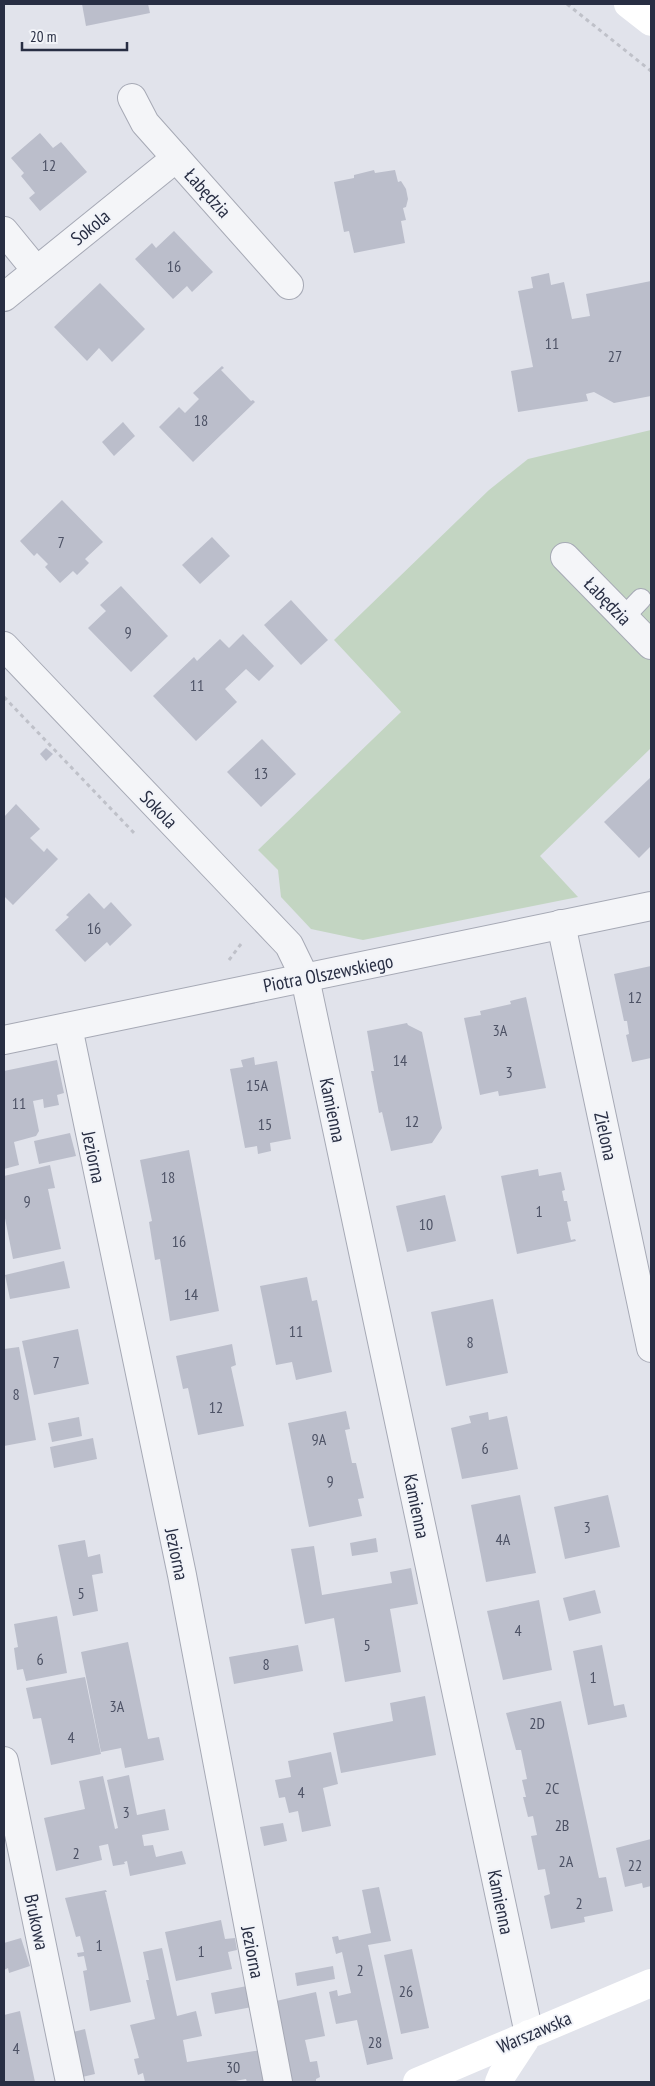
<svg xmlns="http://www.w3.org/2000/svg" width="655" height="2086" font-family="'PT Sans Narrow',sans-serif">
<rect width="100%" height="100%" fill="#e1e3eb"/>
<polygon fill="#c3d5c2" points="651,430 651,748 540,856 578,897 363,940 311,929 281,897 278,870 258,850 401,712 334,640 489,490 528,459"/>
<g fill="#bbbecb">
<polygon points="82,4 148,4 150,13 86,26"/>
<polygon points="40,133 53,148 61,142 87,172 40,211 29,198 35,193 21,176 24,173 11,158"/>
<polygon points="374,170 375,173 395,170 398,182 401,181 406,189 408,199 406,207 403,208 406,220 401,221 405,243 354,253 349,231 344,232 334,182 354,178 354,175"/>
<polygon points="174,231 213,272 192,292 187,286 173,299 135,259 152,243 156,248"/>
<polygon points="549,273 551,285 564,282 572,319 590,316 586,294 651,281 651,396 614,403 594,392 586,394 588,401 518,412 511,371 533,367 518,291 533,288 531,277"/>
<polygon points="100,283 145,329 112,362 99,348 87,361 54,327"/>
<polygon points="222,366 224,368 221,370 251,401 253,400 255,402 193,462 159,427 179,407 185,413 199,399 193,393"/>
<polygon points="123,422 135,436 114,456 102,442"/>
<polygon points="62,500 103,542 85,559 89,563 77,575 73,571 60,583 45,567 48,564 37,553 34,556 20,541"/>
<polygon points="212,537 230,556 200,584 182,565"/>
<polygon points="121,586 168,636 131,672 88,628 106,611 100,605"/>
<polygon points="291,600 328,640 301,665 264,625"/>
<polygon points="243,634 274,666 259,681 246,669 225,689 237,702 196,741 153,696 194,657 197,661 220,639 229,648"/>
<polygon points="262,739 296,774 261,807 227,772"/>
<polygon points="46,748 53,754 46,761 40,754"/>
<polygon points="651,777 651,846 639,858 604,822"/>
<polygon points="16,804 40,829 30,838 44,852 47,848 58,859 13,905 4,896 4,817"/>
<polygon points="89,893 104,909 111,902 132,925 110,946 107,942 85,962 55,930 69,917 66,915"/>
<polygon points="651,966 651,1058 632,1062 626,1035 629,1034 627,1021 624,1021 614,974"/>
<polygon points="526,997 546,1088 499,1096 498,1091 480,1095 464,1018 481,1015 480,1011 511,1004 510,1001"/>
<polygon points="407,1023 408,1025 422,1032 442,1128 432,1143 391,1151 382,1112 379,1113 371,1071 374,1071 367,1031"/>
<polygon points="254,1057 255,1065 277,1061 291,1139 270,1143 271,1151 258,1154 257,1146 245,1148 230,1069 243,1067 241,1060"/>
<polygon points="57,1060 64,1093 57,1095 59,1105 44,1108 43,1099 33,1101 39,1131 36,1136 14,1142 19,1165 4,1169 4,1071"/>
<polygon points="70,1133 76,1156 39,1164 34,1141"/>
<polygon points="189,1150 219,1311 170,1321 160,1259 155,1260 149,1222 152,1221 140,1160"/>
<polygon points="50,1165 55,1188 48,1189 61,1249 13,1259 4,1213 4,1176"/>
<polygon points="538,1169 539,1176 561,1172 565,1190 562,1191 564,1201 567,1201 571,1221 567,1222 571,1240 575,1239 576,1241 517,1254 501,1176"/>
<polygon points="445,1195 456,1241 407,1252 396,1206"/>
<polygon points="64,1261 70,1288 10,1299 5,1275"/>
<polygon points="307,1277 312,1301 317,1300 332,1372 296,1380 292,1362 276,1365 260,1286"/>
<polygon points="493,1299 508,1373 446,1386 431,1312"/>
<polygon points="78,1329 89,1384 34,1395 22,1341"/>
<polygon points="232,1344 236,1365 231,1367 244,1426 198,1435 188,1388 183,1389 176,1356"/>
<polygon points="19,1347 36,1440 4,1446 4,1349"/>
<polygon points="346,1411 350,1429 345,1430 352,1463 356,1463 364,1498 358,1499 362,1516 309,1527 288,1423"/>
<polygon points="488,1412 489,1420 507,1416 518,1469 462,1479 451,1428 471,1423 469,1416"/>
<polygon points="79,1417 82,1436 52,1442 48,1423"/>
<polygon points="93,1438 97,1459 54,1468 50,1447"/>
<polygon points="520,1495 536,1573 486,1582 471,1505"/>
<polygon points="608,1495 620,1547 565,1559 554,1507"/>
<polygon points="376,1538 378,1552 352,1556 350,1543"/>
<polygon points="85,1540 88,1557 100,1554 103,1573 92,1575 98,1611 73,1616 58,1545"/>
<polygon points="314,1546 322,1595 392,1583 390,1572 411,1568 418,1604 390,1609 401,1672 345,1682 334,1618 305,1624 291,1549"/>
<polygon points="595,1590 601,1613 569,1621 563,1598"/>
<polygon points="539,1600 552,1670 503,1680 487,1611"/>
<polygon points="57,1616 67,1673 26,1681 23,1669 17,1670 14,1648 18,1647 14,1624"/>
<polygon points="128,1642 148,1739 159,1737 164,1760 125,1768 121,1748 101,1752 81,1652"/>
<polygon points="298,1645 303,1671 234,1684 229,1657"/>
<polygon points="602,1645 614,1706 624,1704 627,1717 588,1725 573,1651"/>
<polygon points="85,1677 101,1754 51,1765 41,1718 33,1719 26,1688"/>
<polygon points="425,1696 436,1755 341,1773 333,1733 393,1721 390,1703"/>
<polygon points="561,1701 599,1878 606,1877 613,1911 584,1917 585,1922 551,1929 544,1896 550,1894 545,1869 538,1870 531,1836 537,1835 533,1816 528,1817 523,1797 526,1797 522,1780 527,1779 521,1750 516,1750 506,1713"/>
<polygon points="331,1752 338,1784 323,1788 331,1826 302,1832 298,1811 289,1813 285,1797 279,1798 275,1780 291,1777 288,1761"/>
<polygon points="129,1775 137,1815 165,1809 169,1830 142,1835 144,1846 153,1845 156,1857 182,1851 186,1864 130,1876 127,1861 124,1862 125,1864 113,1866 108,1844 99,1846 102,1860 56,1871 44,1818 85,1809 79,1781 103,1776 115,1829 118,1828 107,1780"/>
<polygon points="283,1823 287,1841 264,1846 260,1827"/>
<polygon points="651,1839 651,1886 643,1888 642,1883 625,1887 616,1848"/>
<polygon points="379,1887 391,1941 368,1945 393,2059 367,2065 357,2020 336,2024 329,1992 337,1990 338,1996 351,1993 342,1952 336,1954 332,1937 338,1936 339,1940 371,1933 362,1890"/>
<polygon points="106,1890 107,1892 105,1892 131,2002 90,2011 83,1971 87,1970 84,1956 78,1957 77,1953 84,1952 80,1936 76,1937 65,1898"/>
<polygon points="221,1920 225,1939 235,1938 237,1950 228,1952 232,1969 176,1981 165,1932"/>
<polygon points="21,1938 30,1966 9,1973 8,1968 4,1970 4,1943"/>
<polygon points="162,1948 177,2016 196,2011 202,2036 183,2040 187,2062 261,2050 265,2082 247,2082 246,2079 230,2082 145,2082 143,2073 138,2075 134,2059 139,2058 130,2025 155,2019 146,1980 149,1980 143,1952"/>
<polygon points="412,1949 429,2028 401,2034 384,1955"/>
<polygon points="333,1966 335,1979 297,1986 295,1973"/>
<polygon points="247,1986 252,2007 215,2014 211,1993"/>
<polygon points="316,1992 325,2036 305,2040 310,2062 317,2061 320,2077 316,2079 316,2081 312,2082 292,2082 276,2001"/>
<polygon points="20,2011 35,2082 4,2082 4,2015"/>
<polygon points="85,2029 95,2074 78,2078 69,2033"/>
</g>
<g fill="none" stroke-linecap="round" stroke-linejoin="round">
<g stroke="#a6a9b5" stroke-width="22">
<polyline id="lane" points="624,617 641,599"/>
</g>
<g stroke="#a6a9b5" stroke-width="30">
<g id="street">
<polyline points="132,98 145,123 289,285"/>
<polyline points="4,231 36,270"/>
<polyline points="4,297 176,158"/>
<polyline points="565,557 651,645"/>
<polyline points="4,646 289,945 305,978 529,2034"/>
<polyline points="561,924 651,1348"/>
<polyline points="68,1027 182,1575 278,2082"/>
<polyline points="4,1040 651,906"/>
<polyline points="4,1761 70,2082"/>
</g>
</g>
<g stroke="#bfc1c9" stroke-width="3" stroke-dasharray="4 4" stroke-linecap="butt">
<polyline points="567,4 651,71"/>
<polyline points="4,697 136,835"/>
<polyline points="229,960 241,944"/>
</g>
<use href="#lane" stroke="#f4f5f8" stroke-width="20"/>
<use href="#street" stroke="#f4f5f8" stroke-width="28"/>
<g stroke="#fff" stroke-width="28">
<polyline points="628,4 651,22"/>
<polyline points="417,2082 651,1983"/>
<polyline points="499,2082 502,2075 529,2034"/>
</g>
</g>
<g text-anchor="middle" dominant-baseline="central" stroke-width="4" stroke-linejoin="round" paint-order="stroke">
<g font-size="16" fill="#4d5265">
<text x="49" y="165">12</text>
<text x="174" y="266">16</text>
<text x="552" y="343">11</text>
<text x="615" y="356">27</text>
<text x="201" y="420">18</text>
<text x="61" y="542">7</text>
<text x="128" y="632">9</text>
<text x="197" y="685">11</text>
<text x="261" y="773">13</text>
<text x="94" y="928">16</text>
<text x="635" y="997">12</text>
<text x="500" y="1030">3A</text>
<text x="400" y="1060">14</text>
<text x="509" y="1072">3</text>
<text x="257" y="1085">15A</text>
<text x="19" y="1103">11</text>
<text x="412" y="1121">12</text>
<text x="265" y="1124">15</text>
<text x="168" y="1177">18</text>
<text x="27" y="1201">9</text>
<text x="539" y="1211">1</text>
<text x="426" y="1224">10</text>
<text x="179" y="1241">16</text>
<text x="191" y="1294">14</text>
<text x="296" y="1331">11</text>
<text x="470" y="1342">8</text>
<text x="56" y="1362">7</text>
<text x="16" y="1394">8</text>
<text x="216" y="1407">12</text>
<text x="319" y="1439">9A</text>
<text x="485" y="1448">6</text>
<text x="330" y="1481">9</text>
<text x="587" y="1527">3</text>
<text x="503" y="1539">4A</text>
<text x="81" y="1593">5</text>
<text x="518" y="1630">4</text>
<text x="367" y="1645">5</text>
<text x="40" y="1659">6</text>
<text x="266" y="1664">8</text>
<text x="593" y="1677">1</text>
<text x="117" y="1706">3A</text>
<text x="537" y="1723">2D</text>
<text x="71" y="1737">4</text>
<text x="552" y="1788">2C</text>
<text x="301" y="1792">4</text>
<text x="126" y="1812">3</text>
<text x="562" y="1825">2B</text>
<text x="76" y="1853">2</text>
<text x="566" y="1861">2A</text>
<text x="635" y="1865">22</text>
<text x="579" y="1903">2</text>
<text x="99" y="1945">1</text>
<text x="201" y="1951">1</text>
<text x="360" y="1970">2</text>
<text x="406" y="1991">26</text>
<text x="375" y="2042">28</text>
<text x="16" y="2048">4</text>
<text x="233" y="2067">30</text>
</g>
<g font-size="19" fill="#282e43" stroke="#f1f3f8">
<text transform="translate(208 193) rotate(48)">Łabędzia</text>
<text transform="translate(90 227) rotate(-39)">Sokola</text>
<text transform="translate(608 601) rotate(46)">Łabędzia</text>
<text transform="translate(159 809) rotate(46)">Sokola</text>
<text transform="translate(328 973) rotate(-11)">Piotra Olszewskiego</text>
<text transform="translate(333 1110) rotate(78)">Kamienna</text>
<text transform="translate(606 1136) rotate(78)">Zielona</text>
<text transform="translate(94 1157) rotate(78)">Jeziorna</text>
<text transform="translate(417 1506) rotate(78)">Kamienna</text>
<text transform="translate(177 1554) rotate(78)">Jeziorna</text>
<text transform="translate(501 1902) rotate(78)">Kamienna</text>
<text transform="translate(37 1922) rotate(78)">Brukowa</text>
<text transform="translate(253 1952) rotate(79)">Jeziorna</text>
<text transform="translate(534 2032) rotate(-23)">Warszawska</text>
</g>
</g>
<rect width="655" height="2086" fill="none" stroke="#282e43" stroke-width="10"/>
<path d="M22 42v8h105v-8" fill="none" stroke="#282e43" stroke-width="2.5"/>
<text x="30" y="42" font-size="15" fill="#282e43" stroke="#f1f3f8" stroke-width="4" paint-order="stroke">20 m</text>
</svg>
